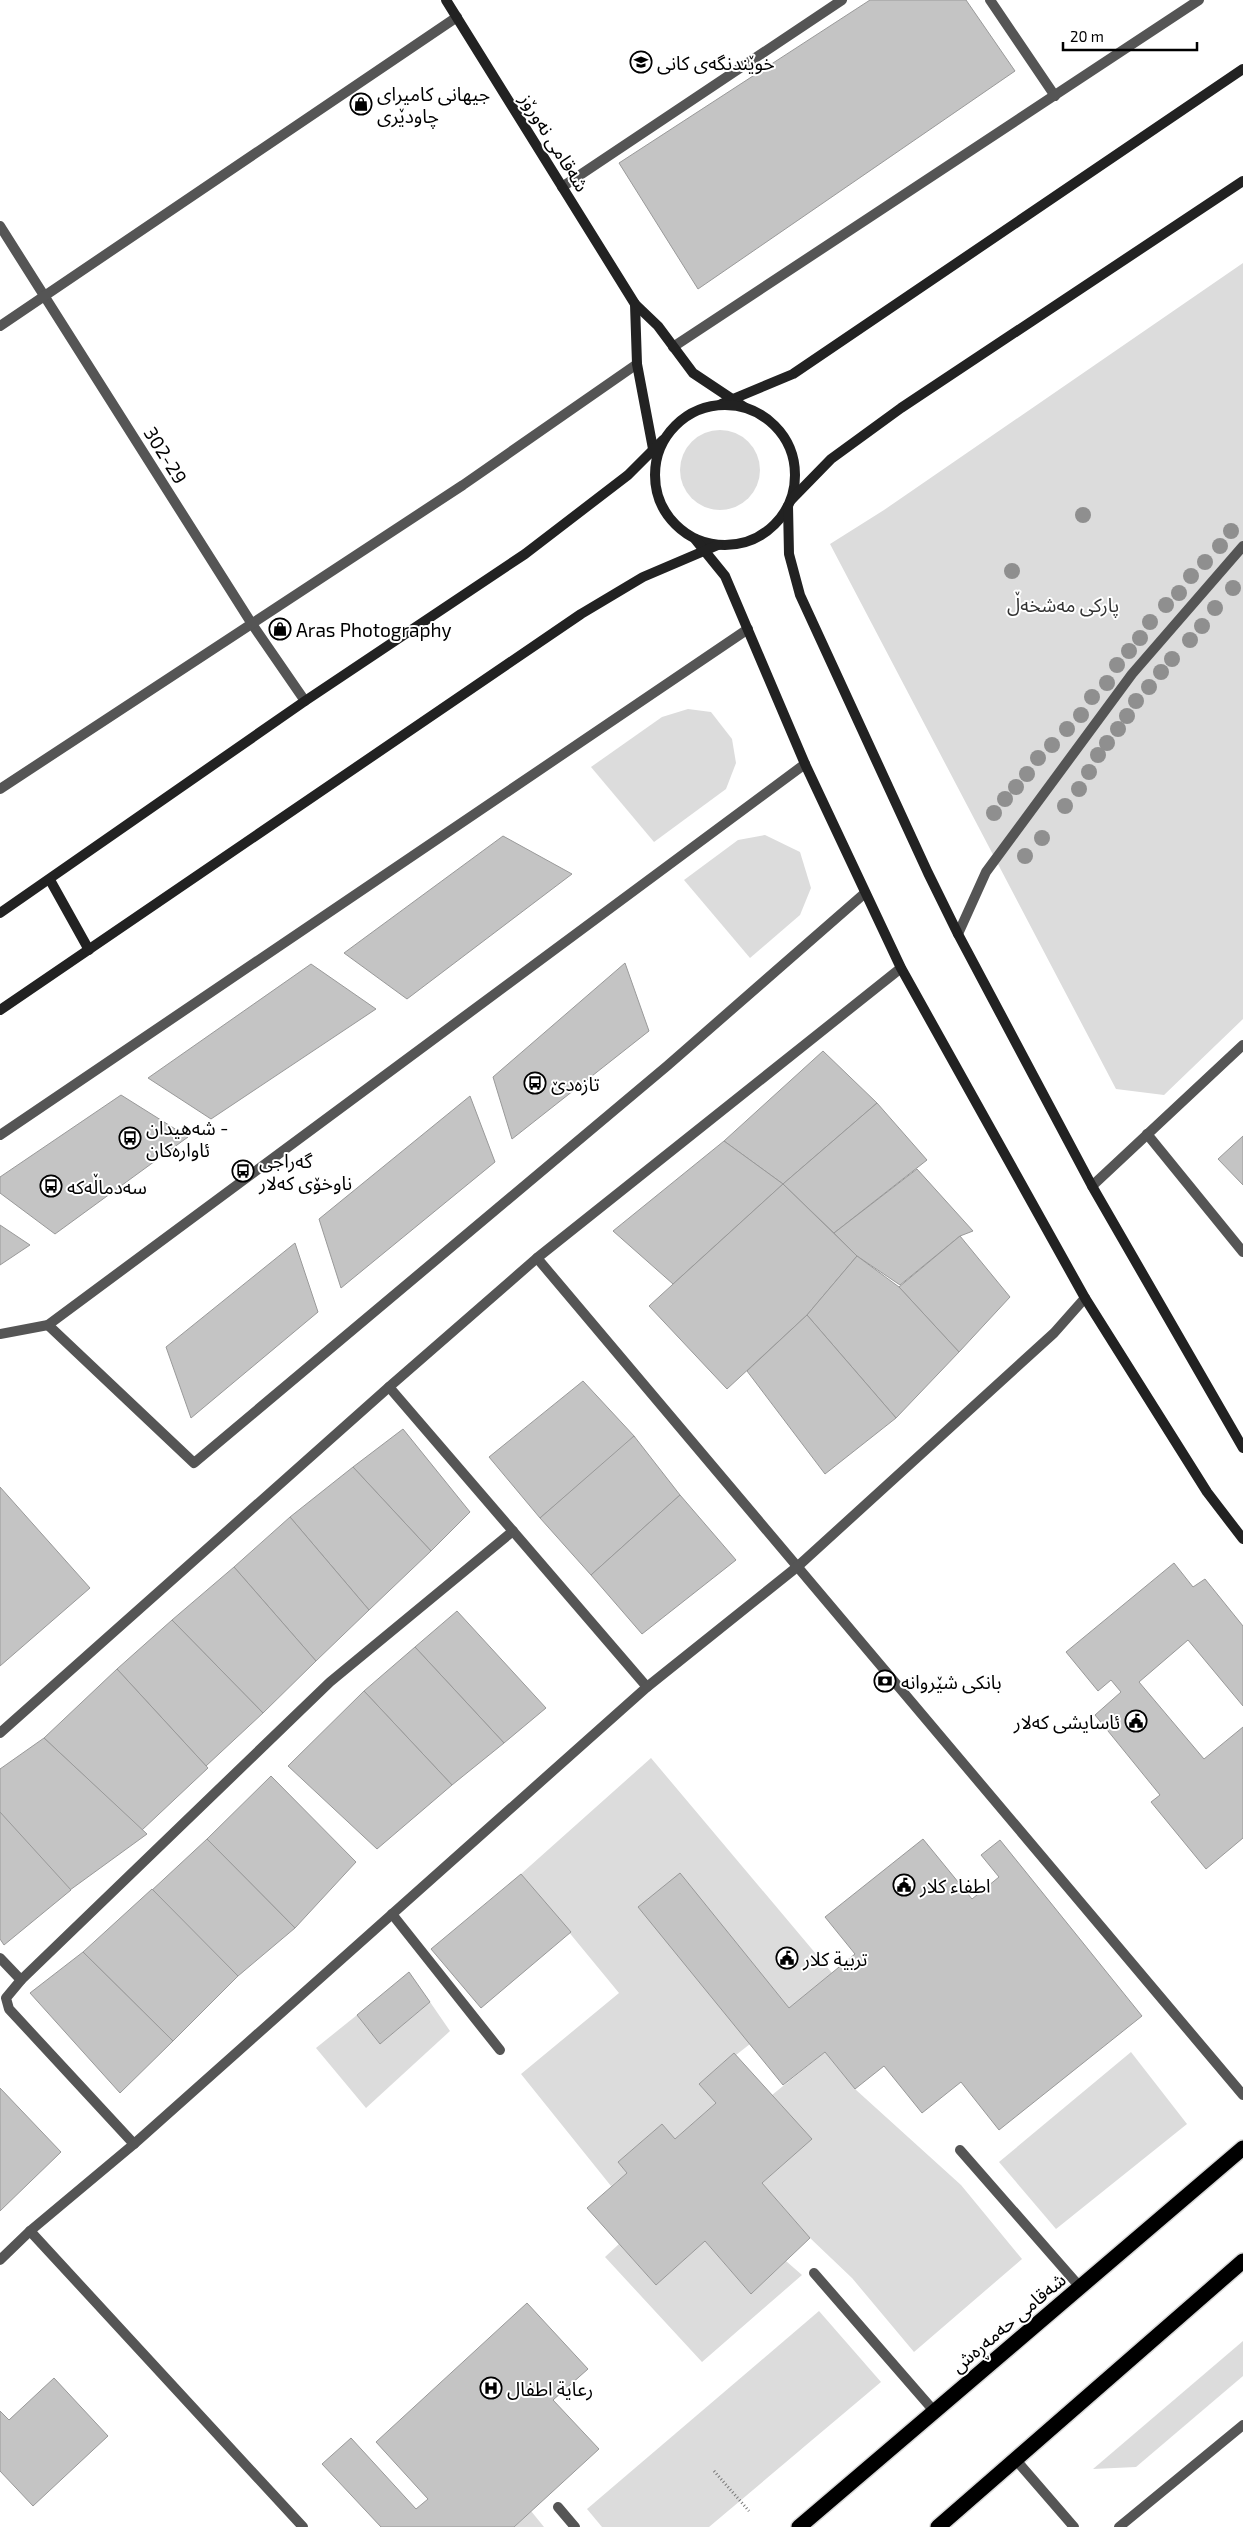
<svg xmlns="http://www.w3.org/2000/svg" width="1243" height="2527" font-family="'Exo 2','Noto Sans Arabic',sans-serif">
<rect width="100%" height="100%" fill="#fff"/>
<g fill="#dcdcdc">
<polygon points="1243,263 1243,1019 1164,1095 1116,1089 830,544 884,510"/>
<circle cx="720" cy="470" r="40"/>
<polygon points="688,709 711,712 732,739 736,763 726,789 654,842 591,767 662,717"/>
<polygon points="765,835 800,852 811,888 800,915 750,958 684,880 738,840"/>
<polygon points="651,1758 832,1973 789,2008 680,1874 750,2044 736,2055 734,2053 699,2084 716,2103 675,2139 662,2124 618,2162 627,2173 611,2186 521,2074 619,1993 521,1874"/>
<polygon points="430,2002 450,2031 366,2108 316,2048 357,2015 380,2044"/>
<polygon points="825,2052 855,2089 961,2185 1022,2259 914,2352 852,2278 810,2238 762,2183 811,2139 772,2095"/>
<polygon points="1131,2052 1187,2124 1056,2229 999,2162"/>
<polygon points="705,2241 751,2294 786,2261 802,2275 702,2362 605,2257 619,2244 656,2285"/>
<polygon points="819,2311 881,2382 709,2527 602,2527 587,2509"/>
<polygon points="1243,2341 1243,2376 1136,2467 1093,2469"/>
<polygon points="531,2511 544,2527 514,2527"/>
</g>
<g fill="#c4c4c4" stroke="#999">
<polygon points="870,0 966,0 1015,71 698,289 619,163"/>
<polygon points="503,836 572,874 407,999 344,953"/>
<polygon points="625,963 649,1031 512,1139 493,1077"/>
<polygon points="311,964 376,1009 211,1119 148,1078"/>
<polygon points="823,1051 877,1103 783,1184 724,1141"/>
<polygon points="121,1095 188,1137 55,1234 0,1193 0,1177"/>
<polygon points="470,1096 495,1162 341,1288 319,1219"/>
<polygon points="877,1103 927,1160 834,1233 783,1184"/>
<polygon points="1243,1136 1243,1185 1218,1159"/>
<polygon points="724,1141 783,1184 673,1284 613,1231"/>
<polygon points="917,1169 973,1231 960,1236 900,1285 857,1256 834,1233"/>
<polygon points="783,1184 857,1256 807,1315 727,1389 649,1306"/>
<polygon points="0,1225 30,1245 0,1265"/>
<polygon points="960,1236 1010,1297 959,1352 899,1287"/>
<polygon points="295,1243 318,1312 191,1418 166,1347"/>
<polygon points="857,1256 899,1287 959,1352 896,1418 807,1315"/>
<polygon points="807,1315 896,1418 825,1474 747,1371"/>
<polygon points="583,1381 635,1437 540,1518 489,1457"/>
<polygon points="403,1429 470,1512 431,1551 353,1467"/>
<polygon points="634,1436 680,1495 591,1575 540,1518"/>
<polygon points="353,1467 431,1551 369,1610 290,1517"/>
<polygon points="0,1487 90,1588 0,1666"/>
<polygon points="680,1495 736,1560 642,1634 591,1575"/>
<polygon points="290,1517 369,1610 316,1661 234,1567"/>
<polygon points="1174,1563 1193,1587 1205,1579 1243,1626 1243,1706 1188,1640 1139,1682 1204,1759 1243,1727 1243,1838 1206,1869 1151,1802 1160,1795 1095,1715 1121,1692 1111,1680 1098,1691 1066,1652"/>
<polygon points="234,1567 316,1661 263,1713 172,1620"/>
<polygon points="457,1611 546,1708 504,1743 415,1647"/>
<polygon points="172,1620 263,1713 206,1766 117,1669"/>
<polygon points="415,1647 504,1743 452,1785 364,1691"/>
<polygon points="117,1669 208,1768 142,1830 44,1738"/>
<polygon points="364,1691 452,1785 377,1849 288,1766"/>
<polygon points="44,1738 147,1834 70,1890 0,1813 0,1769"/>
<polygon points="271,1776 356,1862 295,1928 207,1839"/>
<polygon points="0,1812 71,1890 4,1945 0,1939"/>
<polygon points="207,1839 295,1928 238,1976 150,1892"/>
<polygon points="923,1839 972,1899 999,1877 981,1855 1000,1840 1142,2016 999,2130 961,2082 922,2113 884,2066 855,2089 825,2052 783,2085 638,1907 680,1873 789,2008 855,1954 825,1917"/>
<polygon points="521,1874 571,1932 481,2008 431,1949"/>
<polygon points="152,1889 238,1976 173,2041 83,1952"/>
<polygon points="83,1952 173,2041 120,2093 30,1993"/>
<polygon points="409,1972 430,2002 380,2044 357,2015"/>
<polygon points="734,2053 812,2139 762,2183 810,2238 751,2294 705,2241 656,2285 587,2208 627,2173 618,2162 662,2124 675,2139 716,2103 699,2084"/>
<polygon points="0,2088 61,2152 0,2211"/>
<polygon points="527,2303 588,2369 553,2400 599,2449 514,2527 381,2527 322,2464 351,2438 416,2509 428,2499 376,2442"/>
<polygon points="54,2378 108,2436 33,2506 0,2471 0,2411 9,2420"/>
</g>
<g fill="none" stroke-linecap="round" stroke-linejoin="round">
<g stroke="#dbdbdb" stroke-width="18">
<g id="highway">
<polyline points="799,2527 1243,2148"/>
<polyline points="938,2527 1243,2261"/>
</g>
</g>
<polyline stroke="#777" stroke-width="3" stroke-dasharray="1 2.5" stroke-linecap="butt" points="714,2471 749,2511"/>
<g stroke="#555" stroke-width="10">
<polyline points="990,0 1055,96"/>
<polyline points="562,187 842,0"/>
<polyline points="1147,1134 1243,1252"/>
<polyline points="0,1135 748,629"/>
<polyline points="1092,1186 1243,1045"/>
<polyline points="48,1325 194,1463 667,1066 865,893"/>
<polyline points="0,1334 48,1325 805,764"/>
<polyline points="392,1914 500,2050"/>
<polyline points="21,1980 330,1682 513,1531"/>
<polyline points="960,2150 1080,2287"/>
<polyline points="814,2273 934,2411"/>
<polyline points="558,2507 575,2527"/>
</g>
<g stroke="#555" stroke-width="10">
<polyline points="0,226 252,624 305,701"/>
<polyline points="0,326 457,17"/>
<polyline points="673,347 1199,0"/>
<polyline points="0,789 463,485 637,364"/>
<polyline points="958,934 986,872 1132,674 1243,546"/>
<polyline points="537,1258 1243,2095"/>
<polyline points="389,1387 647,1687"/>
<polyline points="0,1733 389,1387 537,1258 901,968"/>
<polyline points="0,1958 21,1980 6,1998 9,2009 134,2144"/>
<polyline points="30,2231 303,2527"/>
<polyline points="0,2260 30,2231 134,2144 647,1687 797,1567 1054,1333 1085,1298"/>
<polyline points="1016,2460 1074,2527"/>
<polyline points="1119,2527 1243,2425"/>
</g>
<g stroke="#222" stroke-width="10">
<polyline points="446,0 635,304 658,326 693,373 744,407"/>
<polyline points="635,304 637,364 654,454"/>
<polyline points="721,404 793,374 1243,69"/>
<circle cx="725" cy="475" r="70"/>
<polyline points="791,500 831,459 901,408 1243,181"/>
<polyline points="788,506 789,554 800,595 928,873 958,934 1092,1186 1243,1448"/>
<polyline points="695,539 725,576 805,764 901,968 1085,1298 1207,1492 1243,1539"/>
<polyline points="50,880 89,950"/>
<polyline points="0,913 305,701 525,554 628,475 663,440"/>
<polyline points="0,1010 581,614 643,577 718,545"/>
</g>
<use href="#highway" stroke="#000" stroke-width="15"/>
</g>
<g fill="#8f8f8f">
<circle cx="1083" cy="515" r="8"/>
<circle cx="1231" cy="531" r="8"/>
<circle cx="1220" cy="546" r="8"/>
<circle cx="1205" cy="562" r="8"/>
<circle cx="1012" cy="571" r="8"/>
<circle cx="1191" cy="576" r="8"/>
<circle cx="1233" cy="588" r="8"/>
<circle cx="1179" cy="593" r="8"/>
<circle cx="1166" cy="605" r="8"/>
<circle cx="1215" cy="608" r="8"/>
<circle cx="1150" cy="622" r="8"/>
<circle cx="1202" cy="626" r="8"/>
<circle cx="1140" cy="638" r="8"/>
<circle cx="1190" cy="640" r="8"/>
<circle cx="1129" cy="651" r="8"/>
<circle cx="1172" cy="659" r="8"/>
<circle cx="1117" cy="665" r="8"/>
<circle cx="1161" cy="672" r="8"/>
<circle cx="1107" cy="683" r="8"/>
<circle cx="1149" cy="687" r="8"/>
<circle cx="1092" cy="697" r="8"/>
<circle cx="1136" cy="701" r="8"/>
<circle cx="1081" cy="715" r="8"/>
<circle cx="1127" cy="716" r="8"/>
<circle cx="1067" cy="729" r="8"/>
<circle cx="1118" cy="729" r="8"/>
<circle cx="1107" cy="743" r="8"/>
<circle cx="1052" cy="745" r="8"/>
<circle cx="1098" cy="755" r="8"/>
<circle cx="1038" cy="758" r="8"/>
<circle cx="1089" cy="772" r="8"/>
<circle cx="1027" cy="774" r="8"/>
<circle cx="1016" cy="787" r="8"/>
<circle cx="1079" cy="789" r="8"/>
<circle cx="1005" cy="799" r="8"/>
<circle cx="1065" cy="806" r="8"/>
<circle cx="994" cy="813" r="8"/>
<circle cx="1042" cy="838" r="8"/>
<circle cx="1025" cy="856" r="8"/>
</g>
<defs>
<g id="school-ring" transform="scale(1.125)"><circle r="9.5" fill="#fff" stroke="#000" stroke-width="1.5"/><path d="M0-5L7-2L0 1L-7-2ZM-4 1L0 2.5L4 1V4Q0 6-4 4Z" fill="#000"/></g>
<g id="shop-ring" transform="scale(1.125)"><circle r="9.5" fill="#fff" stroke="#000" stroke-width="1.5"/><path d="M-5-2.5h2.3a2.7 3.5 0 0 1 5.4 0H5L5.5 6h-11ZM-1.5-2.5h3a1.5 2.3 0 0 0-3 0Z" fill="#000"/></g>
<g id="bus-ring" transform="scale(1.125)"><circle r="9.5" fill="#fff" stroke="#000" stroke-width="1.5"/><path d="M-5-6H5V4H4V6H2V4H-2V6H-4V4H-5ZM-3.5-4V0h7V-4ZM-3.5 1.2v1.5H-2V1.2ZM2 1.2v1.5H3.5V1.2Z" fill="#000"/></g>
<g id="bank-ring" transform="scale(1.125)"><circle r="9.5" fill="#fff" stroke="#000" stroke-width="1.5"/><path d="M-6-4H6V4H-6ZM0-2.3a2.3 2.3 0 1 0 0 4.6a2.3 2.3 0 1 0 0-4.6Z" fill="#000"/></g>
<g id="civic-ring" transform="scale(1.125)"><circle r="9.5" fill="#fff" stroke="#000" stroke-width="1.5"/><path d="M-.6-6.5H3V-4.5H.6V-3L4-1V1h2V6H-6V1h2V-1L-.6-3ZM-1.2 2.5V6h2.4V2.5Z" fill="#000"/></g>
<g id="hospital-ring" transform="scale(1.125)"><circle r="9.5" fill="#fff" stroke="#000" stroke-width="1.5"/><path d="M-5-5h3v3.5h4V-5h3V5h-3V1.5h-4V5h-3Z" fill="#000"/></g>
</defs>
<g fill-rule="evenodd">
<use href="#school-ring" x="641" y="62"/>
<use href="#shop-ring" x="361" y="104"/>
<use href="#shop-ring" x="280" y="629"/>
<use href="#bus-ring" x="535" y="1083"/>
<use href="#bus-ring" x="130" y="1138"/>
<use href="#bus-ring" x="243" y="1171"/>
<use href="#bus-ring" x="51" y="1186"/>
<use href="#bank-ring" x="885" y="1681"/>
<use href="#civic-ring" x="1136" y="1721"/>
<use href="#civic-ring" x="904" y="1885"/>
<use href="#civic-ring" x="787" y="1958"/>
<use href="#hospital-ring" x="491" y="2388"/>
</g>
<g text-anchor="middle" dominant-baseline="central" stroke-width="4" stroke-linejoin="round" paint-order="stroke">
<g font-size="19" fill="#000" stroke="#fff" text-anchor="start">
<text x="657" y="62">خوێندنگەی کانی</text>
<text x="377" y="93">جيهانى كاميراى<tspan x="377" dy="22">چاودێری</tspan></text>
<text x="296" y="629">Aras Photography</text>
<text x="551" y="1083">تازەدێ</text>
<text x="146" y="1127">شەهیدان -<tspan x="146" dy="22">ئاوارەکان</tspan></text>
<text x="259" y="1160">گەراجی<tspan x="259" dy="22">ناوخۆی کەلار</tspan></text>
<text x="67" y="1186">سەدماڵەکە</text>
<text x="901" y="1681">بانکی شێروانە</text>
<text x="1120" y="1721" text-anchor="end">ئاسایشی کەلار</text>
<text x="920" y="1885">اطفاء كلار</text>
<text x="803" y="1958">تربية كلار</text>
<text x="507" y="2388">رعاية اطفال</text>
</g>
<g font-size="19" fill="#000" stroke="#fff">
<text transform="translate(555 142) rotate(58)">شەقامی نەورۆز</text>
<text transform="translate(166 455) rotate(58)">302-29</text>
<text transform="translate(1008 2322) rotate(-40)">شەقامی حەمەڕەش</text>
</g>
<g font-size="19" fill="#333" stroke="#fff">
<text x="1063" y="604">پارکی مەشخەڵ</text>
</g>
</g>
<path d="M1063 42v8h134v-8" fill="none" stroke="#000000" stroke-width="2.5"/>
<text x="1070" y="42" font-size="15" fill="#000000" stroke="#ffffff" stroke-width="4" paint-order="stroke">20 m</text>
</svg>
